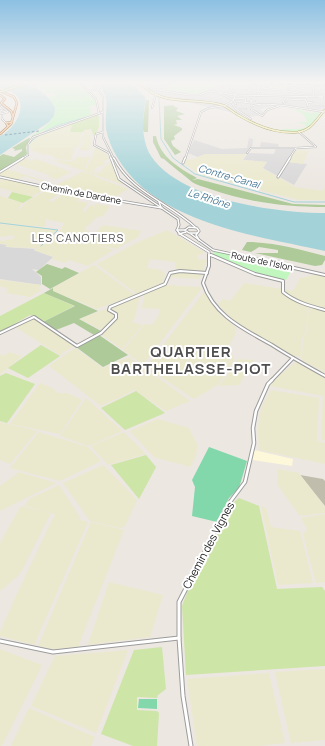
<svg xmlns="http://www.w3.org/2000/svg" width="325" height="746" font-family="Manrope,sans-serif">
<rect width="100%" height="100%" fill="#ece7e1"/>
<g fill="#d9d8d8">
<polygon points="147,83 173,83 167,90 190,93 192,95 202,93 222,83 247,86 247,83 270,84 262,88 285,91 292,85 325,85 325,109 310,111 283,105 277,105 260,109 263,112 262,115 250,117 192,103 195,102 161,95 147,89 150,87"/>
<polygon points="249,138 253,139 252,148 246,154 205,154 198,157 188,153 194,140 222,149 247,148"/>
<polygon points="261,142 278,144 279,148 296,148 287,162 307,164 294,185 263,168 267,162 243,160 248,153 274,154 276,148 260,148"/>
<polygon points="0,244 7,245 5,247 37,249 33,250 53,257 39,270 32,269 41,277 41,285 0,279"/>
</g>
<polygon fill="#fdf8d9" points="254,450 293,459 292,466 252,460"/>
<polygon fill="#c0bdad" points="300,475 323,479 325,481 325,506"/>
<g fill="#ebe9cd">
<polygon points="68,124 72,125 70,132 82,132 79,147 75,147 71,160 55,159 54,156 50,155 42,154 31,150 29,144 39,134"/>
<polygon points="84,130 91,130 92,132 90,150 80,150"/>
<polygon points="95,147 107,154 109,159 103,162 106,163 102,166 98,166 94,170 95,174 103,170 102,169 111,162 118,179 124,185 85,171 93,155"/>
<polygon points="295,150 310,151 307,154 303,164 288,162"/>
<polygon points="205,154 246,154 239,164 243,160 267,162 262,168 295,187 323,191 325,187 325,200 299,200 201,175 185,164 186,159 191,160"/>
<polygon points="78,157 90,157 84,171 52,160 72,161"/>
<polygon points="26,158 30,161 37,159 71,172 57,179 49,177 50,175 16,164"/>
<polygon points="7,169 48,182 46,183 25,176 17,180 0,176 0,173"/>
<polygon points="84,171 106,181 128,189 111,199 50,188"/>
<polygon points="5,178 47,188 31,197 0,188 0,181"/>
<polygon points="48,189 62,192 48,201 52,202 67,192 82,195 77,201 88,203 82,211 85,212 91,205 94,206 96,204 110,206 103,216 97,217 86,227 85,231 95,233 86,243 103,225 142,231 138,235 140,236 116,249 95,245 113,250 88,266 68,260 65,263 52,259 54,257 34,250 49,240 69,246 50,240 60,231 64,223 49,220 22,210 46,219 45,227 0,223 0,196 22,203 19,209 20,210 25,203"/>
<polygon points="0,224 44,228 57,230 37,248 6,247 7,244 0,244 0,241 13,239 15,235 0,237"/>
<polygon points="167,230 204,252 203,254 199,254 197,259 207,260 203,271 175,269 175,262 150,259 147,268 161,270 165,275 162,283 137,294 97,264 134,244"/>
<polygon points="94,265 135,295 97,309 53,291 53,288"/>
<polygon points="178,272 203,273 199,279 167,277 169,274"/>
<polygon points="315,275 325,277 325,310 297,300 285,292 284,289 293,291 300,278"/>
<polygon points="0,280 17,282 42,285 38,288 41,290 30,297 6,293 8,289 0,286"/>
<polygon points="244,283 282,289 288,297 308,306 306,333 302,338 301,357 294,356 232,320 218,304 223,299 230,301"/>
<polygon points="166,285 200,287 201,289 143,365 123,350 145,324 152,325 158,317 160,309 142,308 144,294"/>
<polygon points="204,292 218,312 236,328 235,335 229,345 234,360 219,384 194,399 146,367"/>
<polygon points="140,295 135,317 132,322 143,325 122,349 101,334 119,316 118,314 110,309 111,307"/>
<polygon points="309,306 325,311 325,373 302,360 303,339 307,332"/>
<polygon points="105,309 113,313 115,317 102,330 80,319"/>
<polygon points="33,317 75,345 60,355 15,327"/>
<polygon points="75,348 103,368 129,357 190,401 166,411 135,390 101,406 49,366"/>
<polygon points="9,352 22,356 0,375 0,354 4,356"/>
<polygon points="238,359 254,360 239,385 219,386"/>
<polygon points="296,362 325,378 325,440 321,439 323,396 270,386 271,382"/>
<polygon points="40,383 50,387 58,393 67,393 82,400 60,434 10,424"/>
<polygon points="271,390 319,398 317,441 325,443 325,464 259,450 258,429 261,408"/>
<polygon points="86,398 122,431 89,446 60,436"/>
<polygon points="158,419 189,428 198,446 196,456 190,467 154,457 130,431"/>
<polygon points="0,422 37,431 10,464 0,460"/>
<polygon points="39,432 88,447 101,461 60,481 10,468"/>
<polygon points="124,432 146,454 108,465 91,446"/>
<polygon points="103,465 137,500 125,526 120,528 90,521 63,483"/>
<polygon points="278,469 299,473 325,507 325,513 300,516 277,484"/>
<polygon points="19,472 56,483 0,511 0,486"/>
<polygon points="59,485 81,519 74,518 88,522 34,645 0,636 0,632 15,598 55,514 25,506 29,499"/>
<polygon points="21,506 51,513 20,574 0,591 0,543"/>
<polygon points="261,506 266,508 271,527 300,531 313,583 278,585"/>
<polygon points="325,514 325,582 316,583 303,534 307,530 301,518"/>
<polygon points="91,522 124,530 78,647 53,649 38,646"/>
<polygon points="109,582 163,595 150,637 88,645"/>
<polygon points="0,649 42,665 2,746 0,746"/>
<polygon points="128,650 96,733 31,706 55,656"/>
<polygon points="325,669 325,740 291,743 275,672"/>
<polygon points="269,673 285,743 258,746 197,746 187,679"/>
<polygon points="29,708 95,737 91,746 11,746"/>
</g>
<g fill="#cee5a8">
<path d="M98 114C100 124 100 128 94 136L91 129 84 130 83 132H70L72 125 68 124Z"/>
<polygon points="12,192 33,197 23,203 8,198"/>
<polygon points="44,293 74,306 43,322 30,315 0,332 0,316"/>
<polygon points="41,345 60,356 28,378 8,368"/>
<polygon points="6,373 35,384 7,423 0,421 0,376"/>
<polygon points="136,391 165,413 125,430 101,408"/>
<polygon points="146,455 156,467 139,499 111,465"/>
<polygon points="239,498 259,506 277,589 322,587 325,591 325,666 186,675 182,606 187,593 234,502"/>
<polygon points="162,647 166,689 158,695 157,698 137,697 137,710 157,711 159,713 157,746 133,746 101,734 134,650"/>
</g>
<g fill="#adca98">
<polygon points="146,100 149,100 148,132 144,132 142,128"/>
<polygon points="175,105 173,106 178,108 176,111 185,114 177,116 182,120 176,120 177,124 174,125 182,128 182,130 174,136 175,139 171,141 173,146 181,152 175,155 164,139 164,106"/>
<path d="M153 136H156C160 157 179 168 197 178L192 180 198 179 293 204 325 205V207C285 207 247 202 210 189 205 187 196 185 192 182 184 175 173 167 164 159L161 158 153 142Z"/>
<polygon points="29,138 30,138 26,147 27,154 0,171 0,156 3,154 14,157 22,151 22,149 14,151 15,149 12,148"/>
<path d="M247 242C274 242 299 249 325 256V260L322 265 315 266 255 253H278V250L259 247 251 252 242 250Z"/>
<polygon points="47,264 62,269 65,267 79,273 50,289 42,284 42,276 36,272"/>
<polygon points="53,288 53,291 98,311 79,319 101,331 94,335 74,323 56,330 43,322 75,306 44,293"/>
<polygon points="99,335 128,355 103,367 76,347"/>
</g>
<g fill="#c1f6be">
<path d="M54 83H79L83 87H79L82 91H87L95 99 96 105 90 106 91 115 47 129 29 138C43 128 67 116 48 97L55 96 54 93H44L46 91 36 85Z"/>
<polygon points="173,83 222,83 202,93 191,95 190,93 167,90 168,86"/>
<path d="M297 109 310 113 320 112C309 131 300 133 279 131 284 127 297 131 306 127L305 124 299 123V122H306L307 121 303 114 295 110Z"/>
<polygon points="214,251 292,269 286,280 272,278 255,273 213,255"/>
</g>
<g fill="#82d8ab">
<polygon points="209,447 247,461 239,488 229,498 217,522 192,516 195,487 192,480"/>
<polygon points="139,699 157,699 157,709 138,708"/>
</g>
<g fill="#a3d3d8">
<path d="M0 83C7 83 15 82 22 83 34 85 52 97 55 109L54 116 49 122 0 155V136C12 131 28 109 17 96 13 91 6 90 0 88Z"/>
<path d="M98 83H131L146 98C143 115 140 139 151 156 180 200 276 213 325 213V251C257 236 155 223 117 157 112 149 108 139 106 129 104 109 112 101 98 83Z"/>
</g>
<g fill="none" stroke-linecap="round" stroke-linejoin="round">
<g stroke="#a3d3d8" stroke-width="1">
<polyline points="159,98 161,139 173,158 195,174 294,202 325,202"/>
<path d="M29 144C44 127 66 123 87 117"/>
<polyline points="0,223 58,230 41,246"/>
</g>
<polyline stroke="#487996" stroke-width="1" stroke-dasharray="2.5 2" stroke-linecap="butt" points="5,135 39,131"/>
<g stroke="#9c9c9c" stroke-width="2">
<g id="pedestrian">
<polyline points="234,98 246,99 245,102"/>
<polyline points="305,100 307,97"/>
<polyline points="236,101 250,103"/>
<polyline points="286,102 288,99"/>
<polyline points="233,104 236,104 234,101"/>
<polyline points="1,106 8,112"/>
<polyline points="0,110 6,112"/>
<polyline points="0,114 8,112"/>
</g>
</g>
<g stroke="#9c9c9c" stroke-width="2">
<g id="minor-far4">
<polyline points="80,83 96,99 99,113"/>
<polyline points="135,83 145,88"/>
<polyline points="160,83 166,84"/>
<polyline points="228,83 235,95"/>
<polyline points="288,83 324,84"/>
<polyline points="29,84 52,83"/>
<polyline points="142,84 153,89 189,95 199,95 210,91 235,95"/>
<polyline points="252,84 248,90 259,92"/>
<polyline points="291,85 286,91 304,94 322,94 322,97"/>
<polyline points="263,88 286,91"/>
<polyline points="321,90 325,90"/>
<polyline points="88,91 99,89"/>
<polyline points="160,91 162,87 169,83"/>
<polyline points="296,92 301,85"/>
<polyline points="219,93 233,100"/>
<polyline points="235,95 323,97 319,97"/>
<polyline points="257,96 262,88 270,84 314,87 313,93"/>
<polyline points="251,99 251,109 262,116 267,110 279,106"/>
<polyline points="288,99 306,100 308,106 310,106"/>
<polyline points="250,101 255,101"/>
<polyline points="231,102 236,109 251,119"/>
<polyline points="283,103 285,98 288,98"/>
<polyline points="307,103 313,102"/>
<polyline points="224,106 233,101 235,96"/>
<path d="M252 106C264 100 309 110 325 112"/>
<polyline points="310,106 325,106"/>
<polyline points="152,108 156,94"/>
<polyline points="237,109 246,109"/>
<polyline points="2,115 2,119 6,123"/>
<polyline points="103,132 96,134 94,145 109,153 111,159"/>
<polyline points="299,132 316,147"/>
<polyline points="247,153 251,148 296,148"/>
<polyline points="21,159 28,155 28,144 33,137 103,112"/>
<polyline points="185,159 201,112 209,108 222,106"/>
<polyline points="289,159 296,148 316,147"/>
</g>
</g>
<g stroke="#9c9c9c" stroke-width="3">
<g id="minor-far3">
<polyline points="111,158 119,179 178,219 179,225 177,230 180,234 209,252 209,256"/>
<polyline points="183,163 185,158"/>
<polyline points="0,172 23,158"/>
<polyline points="0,177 72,193 162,208"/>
<polyline points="278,177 290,158"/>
<polyline points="159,202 161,207"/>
<polyline points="177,230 185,230"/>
<polyline points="179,234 186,232"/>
<polyline points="210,255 213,256"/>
</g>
</g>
<g stroke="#9c9c9c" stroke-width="4">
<g id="minor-far2">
<path d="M209 255V266L203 283C214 316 244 329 272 345 289 356 307 366 325 376"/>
<path d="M211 255 255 274 283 281V292C295 302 310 306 325 310"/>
<polyline points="0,333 34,317 77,346 101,333 116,318 116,314 109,310 110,307 165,284 170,273 180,271 207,273"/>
<polyline points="271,381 293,358"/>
</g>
</g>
<g stroke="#9c9c9c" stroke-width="4.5">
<polyline id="minor-far1" points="210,541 230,502 245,482 254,443 253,428 256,411 268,384 272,380"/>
</g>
<g stroke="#9c9c9c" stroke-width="5">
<g id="minor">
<polyline points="0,641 53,652 179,638"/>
<polyline points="191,746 183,696 179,638 179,602 211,540"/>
</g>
</g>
<g stroke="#9c9c9c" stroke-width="2">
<polyline id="tertiary-far2" points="94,83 103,97 103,137 114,159"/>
</g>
<g stroke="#9c9c9c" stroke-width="3">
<g id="tertiary-far1">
<path d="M114 158C131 192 168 202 195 227"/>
<polyline points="197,233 189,233 185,230 189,227 197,228 199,231 196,235 199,240"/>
<polyline points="191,234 213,250 241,256"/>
</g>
</g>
<g stroke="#9c9c9c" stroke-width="4">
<polyline id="tertiary" points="237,255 325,275"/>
</g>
<g stroke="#6a680a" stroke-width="2.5">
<path id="secondary" d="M142 83C158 107 198 97 222 105 228 107 234 113 240 116 257 126 278 134 298 132 312 130 316 119 325 110"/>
</g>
<g stroke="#8a4e08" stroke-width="2.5">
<g id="primary">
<polyline points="0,91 14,97 17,103 11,124 0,134"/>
<polyline points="0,95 5,99 1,103 11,111 13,116"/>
<polyline points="8,126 6,123 12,122"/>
</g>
</g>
<use href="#pedestrian" stroke="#fff" stroke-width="1"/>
<use href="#minor-far4" stroke="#fff" stroke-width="1"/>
<use href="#minor-far3" stroke="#fff" stroke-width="1.5"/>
<use href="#minor-far2" stroke="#fff" stroke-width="2"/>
<use href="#minor-far1" stroke="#fff" stroke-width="2.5"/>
<use href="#minor" stroke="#fff" stroke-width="3"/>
<use href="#tertiary-far2" stroke="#fff" stroke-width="1"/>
<use href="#tertiary-far1" stroke="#fff" stroke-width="1.5"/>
<use href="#tertiary" stroke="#fff" stroke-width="2"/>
<use href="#secondary" stroke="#f5f0b6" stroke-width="1.5"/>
<use href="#primary" stroke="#f6c39c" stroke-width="1.5"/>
<polyline stroke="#696969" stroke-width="1" stroke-dasharray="4.5 4.5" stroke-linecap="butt" points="252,83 325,85"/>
<g stroke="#6a680a" stroke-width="2.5" stroke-linecap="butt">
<polyline id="secondary-bridge" points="0,92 29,83"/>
</g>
<use href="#secondary-bridge" stroke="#f5f0b6" stroke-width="1.5"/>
</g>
<linearGradient id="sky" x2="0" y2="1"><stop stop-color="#8cc0e2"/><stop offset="0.44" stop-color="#f6f4f2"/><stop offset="1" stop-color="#f6f4f2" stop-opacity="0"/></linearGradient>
<rect width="325" height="187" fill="url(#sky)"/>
<g text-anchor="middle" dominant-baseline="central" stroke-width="4" stroke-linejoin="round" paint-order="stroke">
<g font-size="9" fill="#1b1b1b" stroke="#fff">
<text transform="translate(81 193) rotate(11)">Chemin de Dardene</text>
<text transform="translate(262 261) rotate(12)">Route de l'Islon</text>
</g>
<g font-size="10" font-style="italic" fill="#487996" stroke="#fff">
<text transform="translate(229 176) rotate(16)">Contre-Canal</text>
<text transform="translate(209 198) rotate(17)">Le Rhône</text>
</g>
<g font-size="11" letter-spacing="1" fill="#4e4e4e" stroke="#fff">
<text x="78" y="237">LES CANOTIERS</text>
</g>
<g font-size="11" fill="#1b1b1b" stroke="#fff">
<text transform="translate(208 545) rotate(-62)">Chemin des Vignes</text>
</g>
<g font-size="15" font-weight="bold" letter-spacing="1" fill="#4e4e4e" stroke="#fff">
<text x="191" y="351">QUARTIER<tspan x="191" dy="17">BARTHELASSE-PIOT</tspan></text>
</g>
</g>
</svg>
